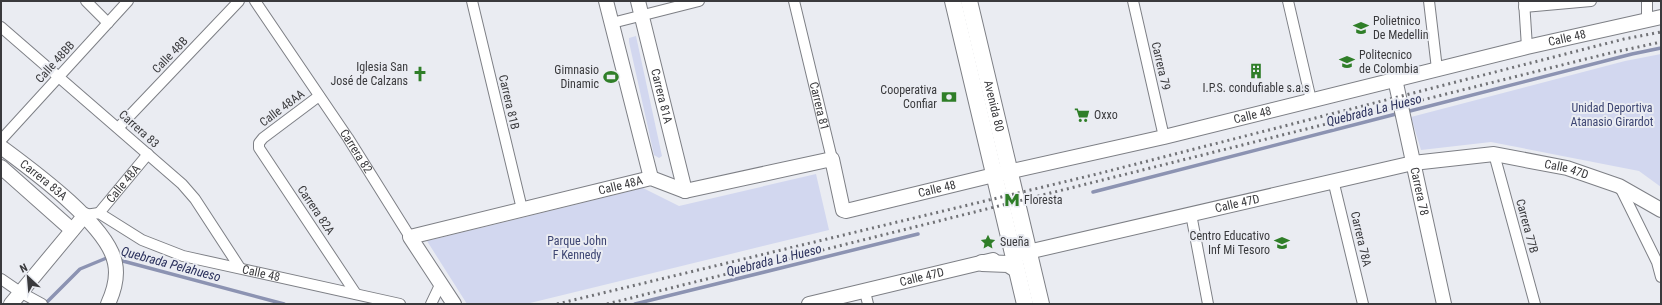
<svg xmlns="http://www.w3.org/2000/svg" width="1662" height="305" font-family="'Roboto Condensed',sans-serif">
<rect width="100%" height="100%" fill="#eaecf2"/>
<g fill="#d2d7ef">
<polygon points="636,36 662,156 659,158 654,155 629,42 629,38"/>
<polygon points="1661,54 1661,187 1639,171 1491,142 1421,150 1411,117 1625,61"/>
<polygon points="816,174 829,230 526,304 467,304 427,241 643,188 679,206"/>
</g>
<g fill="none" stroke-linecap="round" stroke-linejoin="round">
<g stroke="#8c93b2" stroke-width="3.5">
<polyline points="1406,112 1632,54 1661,48"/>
<polyline points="1093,192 1400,113"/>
<polyline points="119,260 284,304"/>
<polyline points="45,304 80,269 109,257"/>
<polyline points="635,304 918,234"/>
</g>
<g stroke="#7d7f85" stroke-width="12">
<g id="street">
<polyline points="86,1 108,23"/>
<path id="s1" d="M255 1 348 138 410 237"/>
<polyline points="472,1 522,209"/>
<path id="s2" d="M794 1 832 159"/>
<polyline points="1133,1 1164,137"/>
<polyline points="1288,1 1311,100"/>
<polyline points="1429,1 1437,69"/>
<polyline points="1524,1 1527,47"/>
<polyline points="1524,7 1591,1"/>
<polyline points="1647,20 1647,1"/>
<polyline points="612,23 699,1"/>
<polyline points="1,27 182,184 195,199 240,268"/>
<polyline points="319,96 263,138 259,143 259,148 356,294"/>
<polyline points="119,127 239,1"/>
<polyline points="1,140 128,1"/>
<polyline points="1494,154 1535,304"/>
<polyline points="1333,180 1363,304"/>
<polyline points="1620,187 1657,262 1661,277"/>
<path id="s3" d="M99 213 148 154"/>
<polyline points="1191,214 1208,304"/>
<path id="s4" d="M85 215 99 213 142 240 183 256 400 304"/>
<polyline points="1,279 20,292 42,304"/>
<polyline points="865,292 868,304"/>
<polyline points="431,304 441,283"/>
</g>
</g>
<g stroke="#7d7f85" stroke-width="16">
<g id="secondary">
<polyline points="606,1 651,178"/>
<path id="s5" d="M638 1 685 191"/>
<path id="s6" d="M1395 79 1444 304"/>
<path id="s7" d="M1 147C32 170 108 225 115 263 118 277 114 291 108 304"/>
<polyline points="1,167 72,230"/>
<path id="s8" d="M1019 254 1413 163 1494 154 1567 168 1619 186 1661 210"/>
<polyline points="11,304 85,215"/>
<path id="s9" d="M454 304 410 237 651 178 685 191 832 159 843 210 846 211 994 175 1164 137 1527 47 1661 17"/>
<path id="s10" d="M809 304 993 260"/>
</g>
</g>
<g stroke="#7d7f85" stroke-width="18">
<g id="primary">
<polyline points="953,1 1025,304"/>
<path id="s11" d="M969 1 1041 304"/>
<polyline points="982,263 1008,264 1016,269"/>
</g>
</g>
<use href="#street" stroke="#fff" stroke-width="10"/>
<use href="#secondary" stroke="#fff" stroke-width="14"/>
<use href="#primary" stroke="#fff" stroke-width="16"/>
<g stroke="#717276" stroke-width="3" stroke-dasharray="2 4" stroke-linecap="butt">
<polyline points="557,304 1097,174 1624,39 1661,32"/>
<polyline points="607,304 1606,54 1661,42"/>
</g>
</g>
<defs>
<g id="university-bare" transform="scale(1.2)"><path d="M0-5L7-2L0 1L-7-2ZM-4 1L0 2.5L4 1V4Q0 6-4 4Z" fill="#2f7e28" stroke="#eaecf2" stroke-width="2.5" paint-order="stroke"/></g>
<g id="building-bare" transform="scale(1.2)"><path d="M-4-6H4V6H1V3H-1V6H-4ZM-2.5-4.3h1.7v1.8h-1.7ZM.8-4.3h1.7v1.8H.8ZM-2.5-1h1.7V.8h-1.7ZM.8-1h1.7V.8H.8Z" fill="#2f7e28" stroke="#eaecf2" stroke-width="2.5" paint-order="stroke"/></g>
<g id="church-bare" transform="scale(1.2)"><path d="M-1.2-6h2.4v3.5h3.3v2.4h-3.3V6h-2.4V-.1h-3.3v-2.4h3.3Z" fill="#2f7e28" stroke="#eaecf2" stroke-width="2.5" paint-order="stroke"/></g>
<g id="stadium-bare" transform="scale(1.2)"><path d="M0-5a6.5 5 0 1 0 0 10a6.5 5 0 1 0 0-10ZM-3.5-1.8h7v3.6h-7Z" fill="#2f7e28" stroke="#eaecf2" stroke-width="2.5" paint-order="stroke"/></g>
<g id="bank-bare" transform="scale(1.2)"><path d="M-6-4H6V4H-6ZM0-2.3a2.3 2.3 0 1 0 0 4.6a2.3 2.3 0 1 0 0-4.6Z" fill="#2f7e28" stroke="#eaecf2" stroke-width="2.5" paint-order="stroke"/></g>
<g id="supermarket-bare" transform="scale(1.2)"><path d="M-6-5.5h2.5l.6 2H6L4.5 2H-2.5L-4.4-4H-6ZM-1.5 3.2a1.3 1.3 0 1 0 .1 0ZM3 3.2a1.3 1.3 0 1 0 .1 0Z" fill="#2f7e28" stroke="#eaecf2" stroke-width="2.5" paint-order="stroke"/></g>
<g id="metro-bare" transform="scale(1.2)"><path d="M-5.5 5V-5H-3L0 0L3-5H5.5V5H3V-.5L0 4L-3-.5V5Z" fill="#2f7e28" stroke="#eaecf2" stroke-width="2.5" paint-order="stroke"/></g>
<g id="sight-bare" transform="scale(1.2)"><path d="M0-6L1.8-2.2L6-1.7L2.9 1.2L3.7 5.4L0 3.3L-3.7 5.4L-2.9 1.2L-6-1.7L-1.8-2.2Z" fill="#2f7e28" stroke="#eaecf2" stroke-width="2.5" paint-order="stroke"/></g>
<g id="school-bare" transform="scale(1.2)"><path d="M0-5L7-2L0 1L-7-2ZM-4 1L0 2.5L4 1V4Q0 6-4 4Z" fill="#2f7e28" stroke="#eaecf2" stroke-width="2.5" paint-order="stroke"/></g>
</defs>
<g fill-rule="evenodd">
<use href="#university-bare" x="1361" y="28"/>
<use href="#university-bare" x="1347" y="62"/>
<use href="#building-bare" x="1256" y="71"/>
<use href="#church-bare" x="420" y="74"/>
<use href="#stadium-bare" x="611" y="77"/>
<use href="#bank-bare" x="949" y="97"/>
<use href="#supermarket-bare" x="1082" y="115"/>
<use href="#metro-bare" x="1012" y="200"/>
<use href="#sight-bare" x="988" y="242"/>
<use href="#school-bare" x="1282" y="243"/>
</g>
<g text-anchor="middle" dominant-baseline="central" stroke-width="4" stroke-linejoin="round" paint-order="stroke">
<g font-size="12" fill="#3a3a3d" stroke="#eaecf2" text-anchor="start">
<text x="1373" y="21">Polietnico<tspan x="1373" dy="14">De Medellin</tspan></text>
<text x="1359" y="55">Politecnico<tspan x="1359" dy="14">de Colombia</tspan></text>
<text x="408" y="67" text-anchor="end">Iglesia San<tspan x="408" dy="14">José de Calzans</tspan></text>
<text x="599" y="70" text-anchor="end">Gimnasio<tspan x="599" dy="14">Dinamic</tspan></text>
<text x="1256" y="88" text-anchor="middle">I.P.S. condufiable s.a.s</text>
<text x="937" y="90" text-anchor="end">Cooperativa<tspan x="937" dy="14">Confiar</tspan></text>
<text x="1094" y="115">Oxxo</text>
<text x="1024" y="200">Floresta</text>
<text x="1270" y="236" text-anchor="end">Centro Educativo<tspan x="1270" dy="14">Inf Mi Tesoro</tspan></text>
<text x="1000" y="242">Sueña</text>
</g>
<g font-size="12" fill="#3a3a3d" stroke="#eaecf2">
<text stroke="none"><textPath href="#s9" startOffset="1312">Calle 48</textPath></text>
<text transform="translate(170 55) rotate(-46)">Calle 48B</text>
<text transform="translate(55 62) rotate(-48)">Calle 48BB</text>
<text transform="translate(1161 66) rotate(77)">Carrera 79</text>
<text stroke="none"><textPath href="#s5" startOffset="98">Carrera 81A</textPath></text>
<text transform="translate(509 102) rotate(77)">Carrera 81B</text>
<text stroke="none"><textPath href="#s2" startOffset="108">Carrera 81</textPath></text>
<text stroke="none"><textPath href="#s11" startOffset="108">Avenida 80</textPath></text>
<text transform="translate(282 108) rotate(-37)">Calle 48AA</text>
<text stroke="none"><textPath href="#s9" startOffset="988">Calle 48</textPath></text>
<text transform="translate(139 129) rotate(42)">Carrera 83</text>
<text stroke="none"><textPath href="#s1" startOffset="181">Carrera 82</textPath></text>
<text stroke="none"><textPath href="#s8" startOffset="560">Calle 47D</textPath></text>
<text stroke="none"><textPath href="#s7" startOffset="54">Carrera 83A</textPath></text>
<text stroke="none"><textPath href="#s3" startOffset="38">Calle 48A</textPath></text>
<text stroke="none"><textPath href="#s9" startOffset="297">Calle 48A</textPath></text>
<text stroke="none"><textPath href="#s9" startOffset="664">Calle 48</textPath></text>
<text stroke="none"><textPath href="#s6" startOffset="115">Carrera 78</textPath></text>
<text stroke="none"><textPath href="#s8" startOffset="224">Calle 47D</textPath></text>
<text transform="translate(316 210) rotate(56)">Carrera 82A</text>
<text transform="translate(1527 226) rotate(75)">Carrera 77B</text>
<text transform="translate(1361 239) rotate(77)">Carrera 78A</text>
<text stroke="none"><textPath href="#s4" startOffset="189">Calle 48</textPath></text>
<text stroke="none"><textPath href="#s10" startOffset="116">Calle 47D</textPath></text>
</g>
<g font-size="12" fill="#3d4572" stroke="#eaecf2">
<text x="1612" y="108">Unidad Deportiva<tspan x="1612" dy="14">Atanasio Girardot</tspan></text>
<text x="577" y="241">Parque John<tspan x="577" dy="14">F Kennedy</tspan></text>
</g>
<g font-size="13" font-style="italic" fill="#292f5b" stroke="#eaecf2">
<text transform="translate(1374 110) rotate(-14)">Quebrada La Hueso</text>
<text transform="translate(774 260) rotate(-14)">Quebrada La Hueso</text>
<text transform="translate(171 264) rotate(15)">Quebrada Pelahueso</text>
</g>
</g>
<rect width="1662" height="305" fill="none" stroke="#3a3a3d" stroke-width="4"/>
<g transform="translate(28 277) rotate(334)" stroke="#eaecf2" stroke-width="3" paint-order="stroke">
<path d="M0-3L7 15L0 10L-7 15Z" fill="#3a3a3d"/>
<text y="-6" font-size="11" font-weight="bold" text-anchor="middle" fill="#3a3a3d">N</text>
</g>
</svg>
